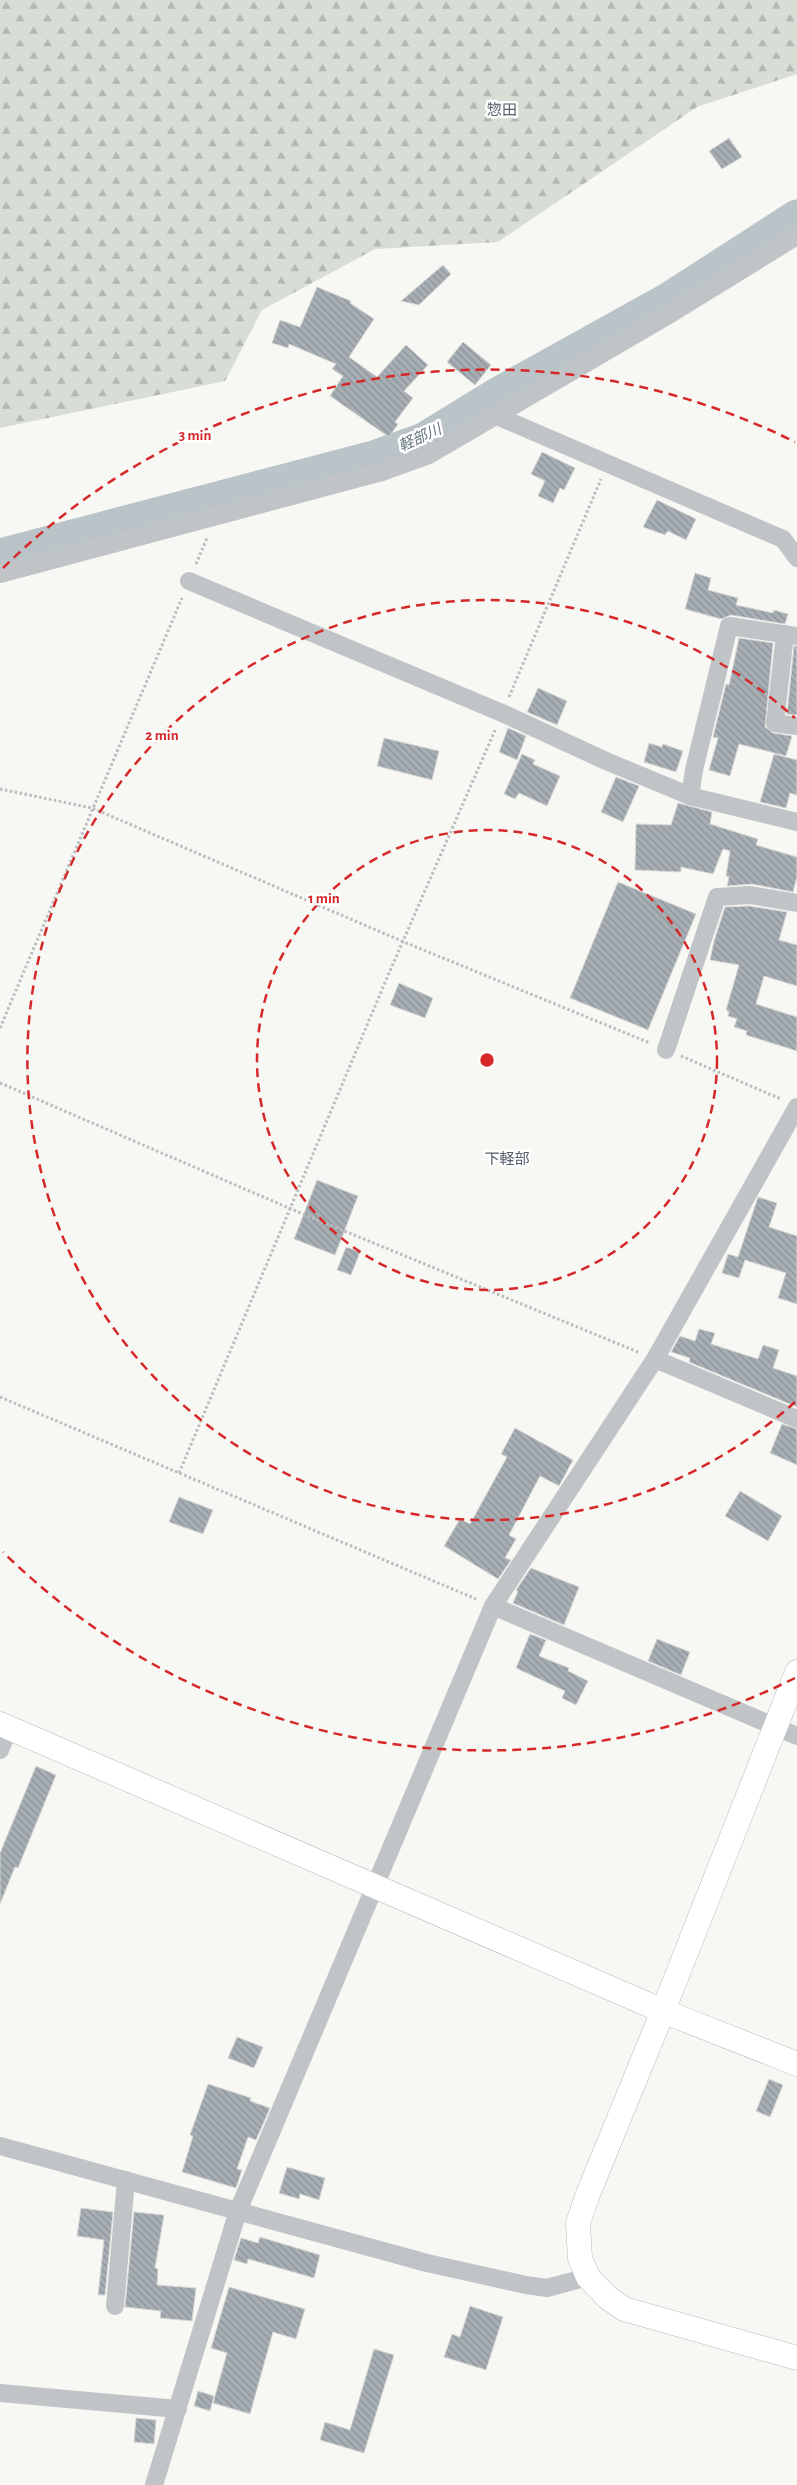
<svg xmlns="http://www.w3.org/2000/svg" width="797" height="2485" font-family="'Alegreya Sans','Noto Sans JP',sans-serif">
<defs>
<pattern id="forest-firs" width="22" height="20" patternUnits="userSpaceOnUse" patternTransform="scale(1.25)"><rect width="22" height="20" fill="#d8ddd5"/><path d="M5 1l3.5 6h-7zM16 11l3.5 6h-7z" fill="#b3b8b2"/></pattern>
<pattern id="building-back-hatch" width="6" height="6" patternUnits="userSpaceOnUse" patternTransform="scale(1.25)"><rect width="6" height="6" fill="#a7afb4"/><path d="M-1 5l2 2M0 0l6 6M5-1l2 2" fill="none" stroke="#8c9398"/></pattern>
</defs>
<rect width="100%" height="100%" fill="#f7f7f4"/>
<polygon fill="url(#forest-firs)" points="0,0 797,0 797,74 697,107 498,242 375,249 262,310 225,381 0,428"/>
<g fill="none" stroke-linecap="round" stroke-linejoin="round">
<polyline stroke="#b9c3c8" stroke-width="35" points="0,556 374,458 424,440 499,394 670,299 797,217"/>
</g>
<g fill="url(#building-back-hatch)" stroke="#d8d8d6">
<polygon points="729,138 742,157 722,169 709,151"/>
<polygon points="443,265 451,274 419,305 401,301"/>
<polygon points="317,287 351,301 350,303 374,319 349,357 377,377 406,345 428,365 404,391 413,398 395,422 398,424 389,437 330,396 343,376 332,369 336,364 289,344 288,348 272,343 280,320 300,327"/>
<polygon points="463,342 491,365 475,385 447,362"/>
<polygon points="542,452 575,468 564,490 560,488 553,503 538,496 545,481 531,474"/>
<polygon points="657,500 696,519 686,540 668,531 665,535 643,527"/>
<polygon points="695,573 711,578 708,590 738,598 736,605 773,613 774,610 788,614 785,624 731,615 721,619 685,609"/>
<polygon points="739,638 773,643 765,727 773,733 792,736 786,756 739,744 730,776 709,770 718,738 713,737 726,684 729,685"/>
<polygon points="794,646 797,646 797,715 787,714"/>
<polygon points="538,688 567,701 557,725 527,712"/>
<polygon points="508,728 526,736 517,760 499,752"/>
<polygon points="384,738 439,751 432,780 377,766"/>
<polygon points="649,743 662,747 663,744 683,751 676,772 644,762"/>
<polygon points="522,754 535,760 533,764 560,776 547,806 519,793 515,799 504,794"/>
<polygon points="774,754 797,760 797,795 790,793 786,808 760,802"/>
<polygon points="616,777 639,786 623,822 601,812"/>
<polygon points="678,803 712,812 710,824 758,839 756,845 797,857 797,877 793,892 752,884 727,886 729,877 726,876 730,851 723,849 713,874 681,867 681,872 635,870 636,824 671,825"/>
<polygon points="618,882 696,914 648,1030 570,998"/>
<polygon points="749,906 787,912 779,940 797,945 797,986 764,976 756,1004 797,1017 797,1051 746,1035 747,1031 734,1027 737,1019 728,1016 729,1012 726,1010 739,965 710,960 714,941 725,907"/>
<polygon points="399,983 433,998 425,1018 390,1005"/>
<polygon points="317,1180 358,1196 335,1255 294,1239"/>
<polygon points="758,1197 777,1203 769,1227 797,1236 797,1304 778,1298 786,1273 745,1260 739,1278 722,1273 728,1254 738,1257"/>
<polygon points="346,1247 360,1252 351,1275 337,1270"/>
<polygon points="699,1329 715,1333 711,1344 758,1359 763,1345 779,1350 773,1368 797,1376 797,1407 689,1362 690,1358 671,1352 680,1336 695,1341"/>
<polygon points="782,1424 797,1429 797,1465 770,1453"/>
<polygon points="515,1428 573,1460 559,1486 540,1476 509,1535 516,1539 505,1558 511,1560 498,1579 444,1546 460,1519 470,1524 507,1457 501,1454"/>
<polygon points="740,1491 782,1516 768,1541 725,1516"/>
<polygon points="179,1497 213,1510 203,1534 169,1522"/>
<polygon points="531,1568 579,1587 564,1625 513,1603 518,1591 516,1590"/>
<polygon points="530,1634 546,1640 539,1656 569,1668 568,1671 588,1681 576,1705 562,1698 565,1691 516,1668"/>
<polygon points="657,1639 690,1652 681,1675 648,1661"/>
<polygon points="36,1766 56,1775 18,1868 15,1867 0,1904 0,1853"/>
<polygon points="237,2037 263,2047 254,2068 228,2058"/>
<polygon points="769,2079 783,2085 770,2117 756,2111"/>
<polygon points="208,2084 251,2098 250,2101 270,2108 256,2140 248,2137 237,2169 242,2170 236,2188 182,2172 193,2136 190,2135"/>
<polygon points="287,2167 325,2178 319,2200 300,2194 299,2199 279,2193"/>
<polygon points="81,2208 113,2212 105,2295 98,2295 104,2240 77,2236"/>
<polygon points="134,2212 164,2215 155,2268 158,2269 157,2285 196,2288 192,2321 160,2318 161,2311 125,2307"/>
<polygon points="260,2237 320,2255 314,2278 248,2259 247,2264 234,2260 241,2238 258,2243"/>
<polygon points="229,2287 305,2309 296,2339 273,2332 250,2414 213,2403 227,2353 211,2348"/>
<polygon points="470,2306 503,2317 486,2370 444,2357 452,2334 460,2337"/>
<polygon points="374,2349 394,2355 364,2453 320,2440 325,2422 350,2430"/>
<polygon points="198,2391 214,2396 210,2411 194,2406"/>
<polygon points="136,2418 156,2420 154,2444 134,2442"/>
</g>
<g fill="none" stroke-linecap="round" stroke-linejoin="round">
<g stroke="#b5b9bd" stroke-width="25">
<g id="secondary">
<polyline points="797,1672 663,2011 797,2064"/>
<polyline points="0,1724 663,2011 588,2194 578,2223 580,2258 588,2277 607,2297 624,2309 797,2358"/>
</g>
</g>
<g stroke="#babdbf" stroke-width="3" stroke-dasharray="2.5 2.5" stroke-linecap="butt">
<polyline points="196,564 207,538"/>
<polyline points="509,697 601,479"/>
<polyline points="0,789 92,808 404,942 650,1043"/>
<polyline points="0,1028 182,598"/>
<polyline points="681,1056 781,1099"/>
<polyline points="0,1083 291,1209 638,1352"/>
<polyline points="0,1397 476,1599"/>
<polyline points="179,1473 386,980 496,728"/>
</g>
<g stroke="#c0c4c7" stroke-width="18">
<polyline points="497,416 783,539 797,558"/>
<polyline points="0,574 382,472 429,455 667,316 797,236"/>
<polyline points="189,581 502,713 606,761 690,796 797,822"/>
<polyline points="785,634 775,723 797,726"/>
<polyline points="690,796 694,770 729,626 797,636"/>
<polyline points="666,1050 717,897 750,895 797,903"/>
<polyline points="655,1359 797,1419"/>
<polyline points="493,1606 797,1736"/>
<polyline points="0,1750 9,1728"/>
<polyline points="0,2146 427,2263 526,2285 547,2288 588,2277"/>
<polyline points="115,2306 126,2180"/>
<polyline points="0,2393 178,2409"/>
<polyline points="154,2485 238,2211 493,1606 655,1359 797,1107"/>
</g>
<use href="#secondary" stroke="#fff" stroke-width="24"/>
</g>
<g fill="none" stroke="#d62828" stroke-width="2.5" stroke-dasharray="9 6">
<circle cx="487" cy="1060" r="230"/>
<path d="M795 1402A460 460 0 1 1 795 718"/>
<path d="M795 1678A690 690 0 0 1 3 1552M3 568A690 690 0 0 1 795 442"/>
</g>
<g text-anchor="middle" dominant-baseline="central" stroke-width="5" stroke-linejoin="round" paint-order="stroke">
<g font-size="15" fill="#545f69" stroke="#fff">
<text x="502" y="110">惣田</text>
<text x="507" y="1159">下軽部</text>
</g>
<g font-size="15" font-style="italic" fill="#63777f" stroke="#fff">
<text transform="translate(420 438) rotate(-25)">軽部川</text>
</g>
</g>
<circle cx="487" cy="1060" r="8" fill="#d62828" stroke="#fff" stroke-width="2.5"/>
<g font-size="15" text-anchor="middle" font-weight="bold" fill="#d62828" stroke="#fff" stroke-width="5" stroke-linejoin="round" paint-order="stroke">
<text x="195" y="440">3 min</text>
<text x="162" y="740">2 min</text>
<text x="324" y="903">1 min</text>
</g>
</svg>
